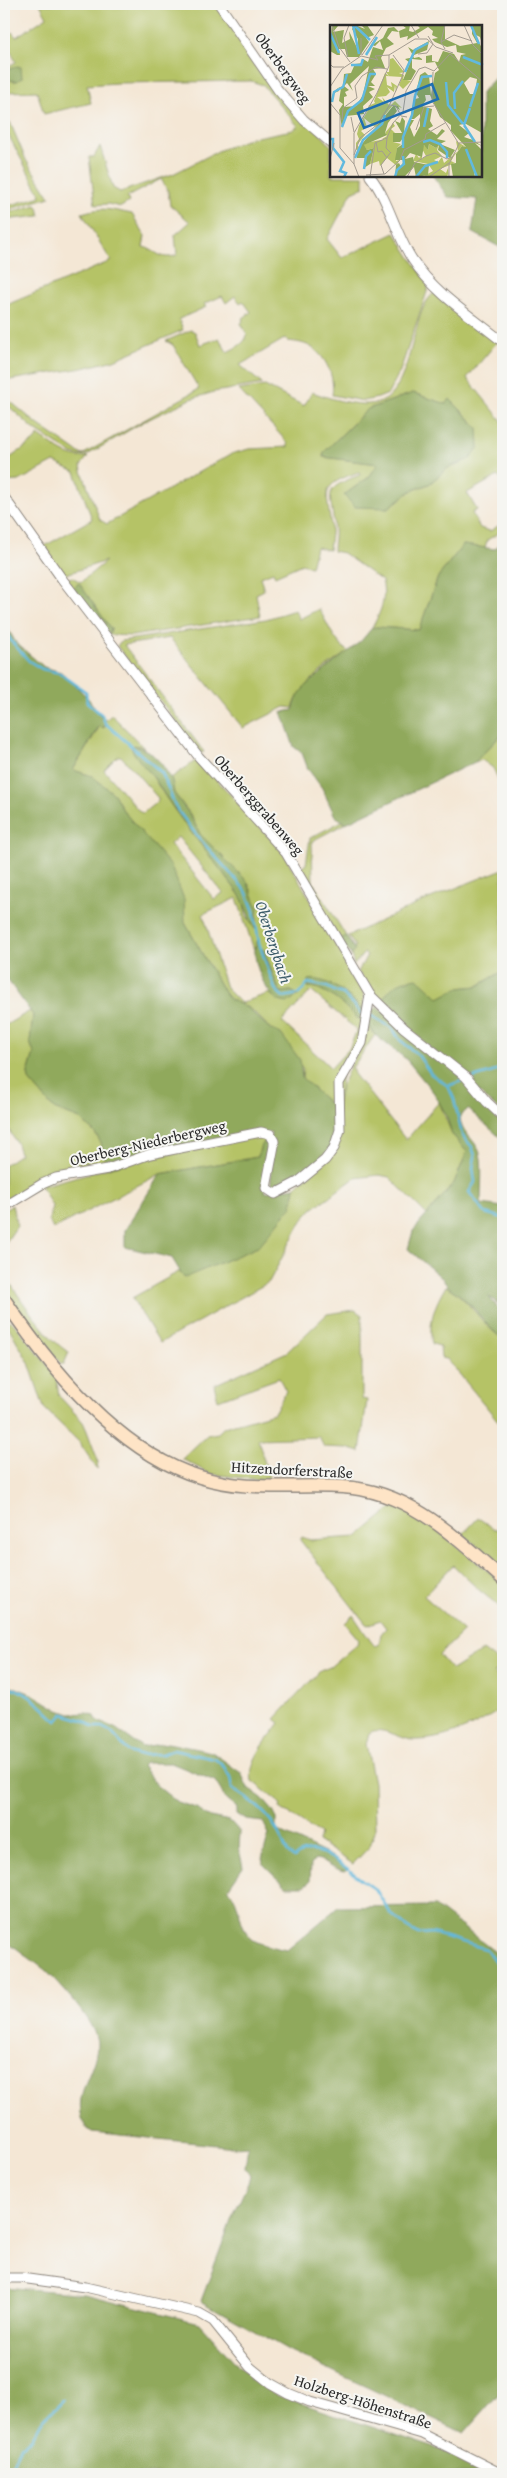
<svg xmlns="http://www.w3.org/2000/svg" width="507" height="2478" viewBox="0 0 507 2478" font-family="'Gentium Book Plus',serif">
<rect width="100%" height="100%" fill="#f6f6f2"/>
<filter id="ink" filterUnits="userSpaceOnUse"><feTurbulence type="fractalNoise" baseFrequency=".02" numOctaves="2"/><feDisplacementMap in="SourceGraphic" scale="10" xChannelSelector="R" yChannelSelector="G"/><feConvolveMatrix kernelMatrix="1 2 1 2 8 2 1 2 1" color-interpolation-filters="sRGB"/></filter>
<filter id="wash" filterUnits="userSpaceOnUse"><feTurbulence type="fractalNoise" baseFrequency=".0096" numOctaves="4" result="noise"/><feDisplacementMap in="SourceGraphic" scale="20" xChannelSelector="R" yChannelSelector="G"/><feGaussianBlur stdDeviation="1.12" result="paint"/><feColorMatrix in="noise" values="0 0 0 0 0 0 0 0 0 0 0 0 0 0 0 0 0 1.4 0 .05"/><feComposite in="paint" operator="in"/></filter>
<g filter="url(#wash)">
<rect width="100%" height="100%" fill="#f4e7d5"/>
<g fill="#b5c366" stroke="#707748" fill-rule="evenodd">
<path d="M40,4H216L249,52L331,146V176H364V187L352,192L327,239L342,258L395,233L429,286L400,371L388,394L378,398L363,401L332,395C335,378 327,357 311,347C305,343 296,342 288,341L286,338L240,365L262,384L214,392L191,399L143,422L89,454L80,456L72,454L35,430L4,402V396L36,423L82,455L199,389L173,345L166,341L191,330L195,332L200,345L219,338L227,352C235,348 245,344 247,335L241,323L243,321L242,319L251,312L243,301L240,303L235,296L226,303L222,296L204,304L206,307L179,319L183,330L114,360L83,368L4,381V306L111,261L82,213C104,206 111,210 132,214L145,236L143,247C155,249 161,262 177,255L175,235L190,222L170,205L168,191L161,179L127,197L129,202L121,207L108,204L95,205L89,157H94L100,146L113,188L120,192L173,174L220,150L251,138L293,130L298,126L263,85L251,81L117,83L87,85L91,103L44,114L37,91L8,92L7,80L17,81L15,67L6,71V67L16,62L11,52L4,53V36L12,32L16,37L47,17Z"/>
<polygon points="10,122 26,160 50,197 4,211 4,207 41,196 4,127 4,124"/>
<polygon points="36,205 38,207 40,216 4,220 4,214"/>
<path d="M434,293L498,341L467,378L503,422V478L501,480L498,476L467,493L477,510L472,513L480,528L490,531L503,523V531L487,540L485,548L463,545L438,577L419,630L377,627L372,628C380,613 387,599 382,581L343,553L333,551C333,543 335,535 334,528C332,492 319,490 360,475L359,472C318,486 327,490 331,527C332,535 329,543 329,550L316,547L311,567L302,564L275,576L273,572L260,577L264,590L256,594L260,616L132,636L109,635L111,629L79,584L73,588L67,579L72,577L81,582L106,561L63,575L43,547L92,519L75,472L54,462L19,481L4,482V462L37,439L38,435C52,444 70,462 88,456L81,466L82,471L100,520L107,524L231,454L249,449L288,447L287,442L239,390L265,386L304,406L312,392C331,399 374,413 390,396C406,379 410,348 417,327C420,315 424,301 434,293ZM413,393L446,404L450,400L474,423L461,464L448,468L429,484L411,491L388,508L344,495L369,477L379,464L323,457L324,452L368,409Z"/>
<path d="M319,609C329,626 332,638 348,652C328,665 300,684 293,708L285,707L243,728L170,638L124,645L204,752L201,753L117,646L121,641L266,619L295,610L299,619Z"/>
<path d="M112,715L145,749L137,745C161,803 207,848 243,900L246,915L255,928C261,917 253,892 247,881L200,834L190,814L174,793L171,778L198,759L284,854L361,987L364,995V1012C351,995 333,984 312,980L308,987C324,986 350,1010 362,1021L361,1036L342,1072L337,1111L302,1078L303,1070L276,1031C264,1026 259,1014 248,1008C240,1003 232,1002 225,994L185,923L158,853L124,812L114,794L92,776L73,770L100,726L106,723L104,721ZM118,756H121L158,798V801L143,813L140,812L104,770ZM178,837L223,893L214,899L170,844ZM237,898L254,950L258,941L260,948L263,949L279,989L281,992L291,991L298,995L292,1001L272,996L270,993L241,1003L226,988L203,914ZM311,991L357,1030L349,1049L331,1068L282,1022Z"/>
<polygon points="503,733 503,790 493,768 482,760 475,762"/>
<polygon points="342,821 346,823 312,841 313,882 346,936 339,940 300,869 306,864 310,838"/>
<polygon points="503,869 503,971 477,986 458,988 439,999 380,1002 358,972 367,955 364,953 354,965 351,955 355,946 348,936 426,900"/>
<polygon points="30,1011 33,1015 30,1042 34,1053 28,1073 29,1080 54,1109 80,1119 93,1131 101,1142 107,1167 64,1174 4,1203 4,1165 20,1154 17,1144 4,1121 4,1026"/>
<polygon points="368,1025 375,1035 352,1068 354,1074 406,1140 439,1102 452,1134 467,1152 454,1183 427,1215 389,1177 379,1175 355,1178 312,1209 301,1222 269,1282 160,1343 132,1298 180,1271 184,1277 292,1206 295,1187 326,1161 341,1087"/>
<path d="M269,1136L260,1148L258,1157L160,1174L53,1229L49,1221L52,1206L41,1186C116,1166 191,1144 269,1136Z"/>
<polygon points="12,1205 17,1226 4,1245 4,1211"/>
<path d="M7,1278C18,1296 51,1344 69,1352L64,1364H61L10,1299L4,1289V1280Z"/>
<path d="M446,1286C470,1299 481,1325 503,1339V1427L447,1359L441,1358L440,1346L432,1344C428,1322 435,1304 446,1286Z"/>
<polygon points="355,1310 362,1315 362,1399 367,1400 360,1452 347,1448 324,1447 319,1437 258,1439 270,1481 210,1474 182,1459 207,1435 218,1433 224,1427 274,1413 286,1391 279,1378 218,1400 214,1385 287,1352 327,1314"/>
<polygon points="10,1320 18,1328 56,1376 59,1396 83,1422 87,1431 98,1461 97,1469 79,1442 44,1408 29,1363 7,1324"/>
<path d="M398,1503L409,1508L503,1583V1609L480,1591L453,1565L424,1596L464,1631L439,1655L452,1670L483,1650L503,1665L493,1673L503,1680V1707C481,1725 442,1741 413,1740C400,1739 381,1725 369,1733L366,1744L374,1783L375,1831L370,1846L353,1864L318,1841L320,1834L280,1808L281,1804L252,1781C247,1761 269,1738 280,1723L275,1719L320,1671L330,1667L357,1644L359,1640L345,1623L353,1615C358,1622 371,1643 375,1646L379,1644L381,1634L386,1628L380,1620L368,1625L366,1624L300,1540L302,1537L310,1540L357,1537Z"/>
<polygon points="478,1518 495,1529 503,1529 503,1569 463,1534"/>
</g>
<g fill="#90a95b" stroke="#5e6a43">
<polygon points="17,66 21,67 22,78 17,81 7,80 6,71"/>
<polygon points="503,69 503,249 472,232 477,199 448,197 433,176 481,176 481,93"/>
<polygon points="413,393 446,404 450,399 478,428 479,447 470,459 448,468 429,484 411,491 388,508 355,507 344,495 369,477 378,464 323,457 324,452 368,409"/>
<polygon points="503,540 503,733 475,762 346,823 335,816 322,788 308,769 302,753 294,747 282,712 293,710 298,696 306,685 361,641 372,628 377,627 419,630 438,577 463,545 495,549"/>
<polygon points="79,583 111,629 109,635 73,588"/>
<polygon points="4,622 16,643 44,667 61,672 72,682 87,697 106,723 104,728 99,726 73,770 92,776 114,794 124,812 171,866 184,899 185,923 225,994 229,999 248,1008 269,1028 281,1034 300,1060 302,1078 337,1111 338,1129 327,1153 283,1189 271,1191 271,1132 107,1167 101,1142 93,1131 80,1119 54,1109 29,1080 28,1074 34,1053 30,1042 33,1015 4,975"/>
<path d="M134,745L150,752L161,763L172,780L174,793L190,815L200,834L247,881L258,908L255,929C247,916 245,902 237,891C209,854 179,820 156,781C148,769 136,760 131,747Z"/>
<polygon points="346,936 355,950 351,955 339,940"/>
<path d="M258,940L260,948L263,949L279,989L281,992L291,991L299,995L287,1003C283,1002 279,1002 276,999C264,990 248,953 258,940Z"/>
<path d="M503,971V1114L380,1002C392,986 396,982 417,978L439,998L458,988L478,986Z"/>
<path d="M308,980C327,976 353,998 364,1012L362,1021L358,1019C347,1008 323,985 308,987Z"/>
<path d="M377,1006L449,1065L503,1119V1140L468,1109L460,1116C460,1133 475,1138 480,1153C483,1165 481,1190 481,1204L503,1207V1307L488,1296L503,1314V1339C488,1329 479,1312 465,1300C458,1292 447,1289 443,1279L408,1249L413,1231L454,1183L467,1152L452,1134L446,1115L434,1093L406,1059L375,1035L368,1025L370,1013Z"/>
<polygon points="269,1136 271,1139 265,1192 295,1187 292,1206 258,1247 184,1278 172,1258 125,1247 125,1230 160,1174 258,1157 260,1148"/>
<path d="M4,1683L34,1695L59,1710L70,1714L86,1713L94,1715L98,1721L115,1728L142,1747L168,1743L212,1752L241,1773L248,1788L262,1798L273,1811L276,1817V1830L331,1856L347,1869L344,1871C333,1869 326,1860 315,1859L311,1864L310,1881L304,1886H286L265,1866L262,1859L269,1834L263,1822L246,1820L237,1814V1808L226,1799L215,1781L171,1763H145L142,1766L157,1786L177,1802L199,1809L205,1816L230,1821L240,1832L239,1849L243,1867L228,1889C242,1902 237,1926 252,1939C260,1945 277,1948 287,1950L338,1907L435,1906L503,1958V2389L464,2433L290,2351L201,2301L232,2218L248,2183L250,2175L245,2167L248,2146L235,2147L92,2132L86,2128C69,2094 96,2076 97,2044C98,2025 58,1982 44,1969C31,1959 17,1949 4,1939Z"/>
<polygon points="4,2287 85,2294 199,2323 234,2362 273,2394 447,2452 484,2474 4,2474"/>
</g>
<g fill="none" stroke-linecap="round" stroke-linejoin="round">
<g stroke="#61b9de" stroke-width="2.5">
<polyline points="4,629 12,642 29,661 42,669 60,673 86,692 87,702 102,715 105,723 162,773 176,808 198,837 246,891 254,911 259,943 275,989 283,997 299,994 308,983 327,987 336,992 343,994 362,1014 372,1016 392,1028 400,1040 418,1055 431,1074 448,1086 454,1099 462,1135 472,1147 475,1156 473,1168 475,1182 469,1192 485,1213 503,1218"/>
<polyline points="473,1078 493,1072 503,1066"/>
<polyline points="448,1086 464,1080"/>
<path d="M4,1686C26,1689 41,1706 57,1721L63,1714L83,1720L93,1727H102L111,1732L129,1752L138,1755L163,1754L173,1750L215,1759L224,1767L230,1777L232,1789C252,1801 270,1814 280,1836C286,1847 283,1849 294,1858C311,1842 332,1857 348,1869"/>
<polyline points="350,1871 376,1890 391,1914 409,1929 419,1934 432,1933 486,1949 503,1973"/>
<polyline points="8,2474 20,2446 32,2439 41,2422 63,2400"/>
</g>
</g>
</g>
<g filter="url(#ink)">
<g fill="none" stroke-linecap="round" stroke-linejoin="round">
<g stroke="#908980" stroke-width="11">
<g id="minor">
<polyline points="219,4 278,90 304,120 331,143"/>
<path d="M370,176C389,200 395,233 412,259C435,294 471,316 503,342"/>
<polyline points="4,497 62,579 199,757 286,853 370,995 404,1028 466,1077 487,1102 503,1117"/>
<polyline points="4,1207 42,1184 56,1178 108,1169 150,1154 261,1132 270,1134 274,1141 274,1146 266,1188 275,1194 298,1182 325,1160 334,1148 340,1130 339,1083 362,1043 370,995"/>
<polyline points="4,2278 21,2278 85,2287 199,2313 213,2321 250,2367 270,2383 288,2393 310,2402 422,2434 502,2474"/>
</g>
</g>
<g stroke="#908980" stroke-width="15">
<path id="secondary" d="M4,1299C50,1368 118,1452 200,1477C247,1492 294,1484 343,1487C410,1491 455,1537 503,1579"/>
</g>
<use href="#minor" stroke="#fff" stroke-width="9"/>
<use href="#secondary" stroke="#fee4c6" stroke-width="12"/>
</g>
</g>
<g text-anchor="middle" stroke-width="4" stroke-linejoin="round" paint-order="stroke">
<g font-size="15" fill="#2b2b2b" stroke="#f6f6f2">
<text transform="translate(283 68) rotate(54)" y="5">Oberbergweg</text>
<text transform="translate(259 805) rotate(49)" y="5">Oberberggrabenweg</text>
<text transform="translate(148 1143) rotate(-13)" y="5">Oberberg-Niederbergweg</text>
<text transform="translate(292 1470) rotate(3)" y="5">Hitzendorferstraße</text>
<text transform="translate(363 2402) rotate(18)" y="5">Holzberg-Höhenstraße</text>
</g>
<g font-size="16" font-style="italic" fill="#3e5d6a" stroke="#f6f6f2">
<text transform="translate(274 942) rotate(72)" y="6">Oberbergbach</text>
</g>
</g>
<g transform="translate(330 25)">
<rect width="152" height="152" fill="#f4e7d5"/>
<path d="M63,33L74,47L78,42L76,47L69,48L74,50L73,54L81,56L73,64L69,60L72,52L56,51L57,60L62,62L61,57L67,61L66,67L65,60L64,67L57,62L60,67L56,71L47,72L54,77L52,72L60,81L65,76L72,83L63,80L45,102L34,93L37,102L31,106L35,110L27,120L29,122L40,117L56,114H52L57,111L55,108L63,98L65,101L61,104L65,108L63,117L71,119L67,123L66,136L69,135L67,141L57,133L50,141L49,136L40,139L44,123L37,125L34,121L26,125V118L29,114L27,109L29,101L38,85L41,83L38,81L45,78L44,76L55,48L59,51L56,47H59L60,34ZM126,116L136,122L132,121L124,131L121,136L125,138L110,144L116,148L118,143L119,152L118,149L117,152H92L103,146L98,139L83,136L86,129L89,133L92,130V134L96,131L91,122L95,120L98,125L99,119L106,123L109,119L107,125L112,131L104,135L108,137L112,132L114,138L128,126Z" fill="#b5c366"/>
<path d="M2,0L8,1L3,7L14,5L12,18L20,14L19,6L28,25V14L22,4L25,0L35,4L31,0H37L44,10L36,13L39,17L29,32H17L15,24H9L10,30H7L0,26ZM72,0H80L79,6L83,7L90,3L87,0H115V14L130,21L147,18L142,9V0L152,1V19L150,12L144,9L152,23V108L129,95L133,99L129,100L139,108L134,112L143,115L152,121L145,118L152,125V152H147L144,147L145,152H123L121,139L126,138V129L132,121L136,122L121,106V100L110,92L100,70H95L96,75L92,81L102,84L100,96L103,101L98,104L107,110L112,104L115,106L107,114L116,116L110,119L125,125L120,133L108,125L109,120L106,123L99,119L98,125L94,120L92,132L80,128L75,134L83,132L84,137L99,140L98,150L86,152L84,142L75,151L65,152L66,140L69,138L71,142L74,135H65L67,123L73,119V113L70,117H63V108H72L65,96L70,98L72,92L75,96L74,109L80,95H84L80,102L84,112L90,101V89L84,94H81V88L85,71V74L89,73L86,68L90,50L95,47L99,51L101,70L105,48L109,45L105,37L96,38V31L102,30V36L108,37L113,26L124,29L129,37L131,30L136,29L127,27L126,20L117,22L105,17L102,14L108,13L102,10L103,6L98,2L77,15L78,11L70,13L69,6L76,3ZM140,52L147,54L145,69H140L134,58ZM64,2L69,7L62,6L57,13L64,19L56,23L51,33L55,43L43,44L46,49L41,57L45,61H38L45,64L39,67L43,72L33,81L34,89L16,91L12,103L9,85L13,79L9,76L11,63H8L9,66L4,68L3,75L1,77L3,68L8,63L13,61L14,49L21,48L25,39L33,38V34L38,37L43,22L53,25L50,16L45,21L42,20L53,13L58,3ZM39,41L33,70L26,81L14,82V72L17,71L15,67L19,65L14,61L17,58L23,66L20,59ZM99,16L97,25L84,30V33L89,32L92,34V35L82,34V43L86,46L81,55H73L80,38L75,34L84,32L78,22L83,25ZM63,81H68L70,85L65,82L67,86L58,98L55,108L57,110L34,120L37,125L44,123L40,139L34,143L35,133H27V125Z" fill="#90a95b" fill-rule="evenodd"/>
<path fill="none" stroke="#61b9de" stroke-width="2.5" d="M23,0L29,29M141,0L149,19M25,1L40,15M0,8L9,28M36,30L47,12M133,32L153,40M21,40H31L33,34M75,47L85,25L98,18M116,57L118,80L133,99M85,71L92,52L102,51M2,77L4,67L13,62L17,49M140,82L148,58M125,84L124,68L133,56M82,90L85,71M134,100L145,117M134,100L140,83M12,102L18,86L32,75L40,49H46M94,102L98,83M0,114H3V123L14,137L10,146L16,148L14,152M93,117L100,115L110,119L117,127V133M73,123V112L82,90M136,124L147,152M25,133L33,115L52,99L55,90M34,144L36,131L41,126M65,152L67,145L74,139L73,131M86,152L95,141L108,137"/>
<path fill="none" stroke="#a49c91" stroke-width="1" d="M2,0L9,22L20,37M81,0L89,13M115,0L111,17L115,24M134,0L143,20L153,30M31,13V30M111,17L124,10L142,16M88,29L97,28L103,19L98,11M32,30L53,0M18,32L14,13L19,0M0,39L3,42H14M103,47L102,76L129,119L119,139V152M0,62L12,44L31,31L48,35L45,31L59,30L85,14H97L106,22L123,28M0,78L10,90V123L24,139L29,152M60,80L66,81L71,91L77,92M21,92L24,107M12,95L13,83L27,73L25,61L32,51L46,42L57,44M86,105L94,82L104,81M57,113L56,123L61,128M46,117L48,127L52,126L57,133M129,118L153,117M24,130L30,113L47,100L59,81L72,52L74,45L63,30M0,134L4,118M24,139V108L47,68L59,41V30M54,149L51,140L61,127M36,150L55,149L70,135L74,125L95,114L96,109L115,98M40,152L45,118L57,113L63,98L73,87L76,66L89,44L95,42L104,46L120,29L153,57M77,152L85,138L96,131L105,128L117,134L122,132M99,152L119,138"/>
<path fill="#1f6fb2" fill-opacity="0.15" stroke="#1f6fb2" stroke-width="2.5" d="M102,59L108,74L34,103L28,88Z"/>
<rect width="152" height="152" fill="none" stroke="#2b2b2b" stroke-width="2.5"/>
</g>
<rect width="507" height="2478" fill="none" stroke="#f6f6f2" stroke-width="20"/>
</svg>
